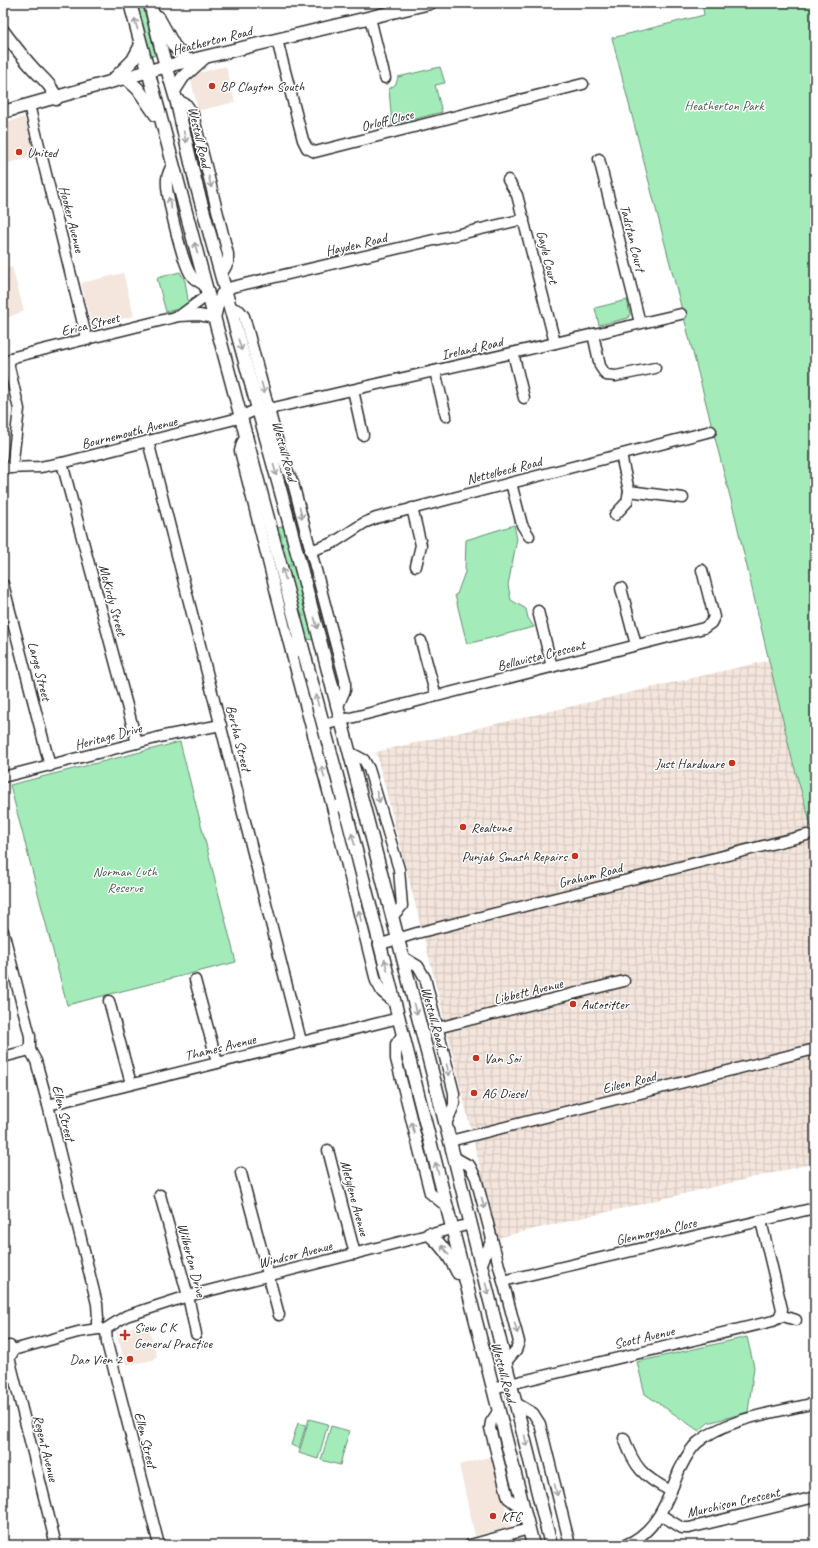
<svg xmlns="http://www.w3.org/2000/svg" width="818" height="1548" viewBox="0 0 818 1548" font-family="Caveat,sans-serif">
<defs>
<pattern id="industrial-grid" width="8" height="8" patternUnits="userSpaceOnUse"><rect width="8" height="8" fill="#f4e6dd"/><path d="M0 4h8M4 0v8" fill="none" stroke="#d1c5be"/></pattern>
<pattern id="forest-firs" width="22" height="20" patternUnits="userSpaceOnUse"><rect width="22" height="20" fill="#a3ecba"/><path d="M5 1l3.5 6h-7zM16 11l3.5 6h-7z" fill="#8ccba0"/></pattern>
</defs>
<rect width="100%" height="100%" fill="#fff"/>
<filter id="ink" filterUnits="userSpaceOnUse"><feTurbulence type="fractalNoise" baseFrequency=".025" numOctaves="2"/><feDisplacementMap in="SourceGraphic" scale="8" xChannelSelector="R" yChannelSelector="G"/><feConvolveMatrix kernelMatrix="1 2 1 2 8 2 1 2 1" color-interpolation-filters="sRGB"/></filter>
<g filter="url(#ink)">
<g fill="#f4e6dd">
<polygon points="226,66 235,102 198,111 191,80 198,73"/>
<polygon points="24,117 36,156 5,164 3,155 3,123"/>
<polygon points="12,267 24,311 6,318 6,351 3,352 3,270"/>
<polygon points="123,273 134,316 92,326 81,283"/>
<polygon points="3,389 9,413 3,415"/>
<polygon points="147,1323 157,1356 153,1360 126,1365 116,1332"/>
<polygon points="493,1456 510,1527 475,1536 459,1465"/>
</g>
<polygon fill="url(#industrial-grid)" points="770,660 792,759 815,839 815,1163 497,1238 434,977 376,752"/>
<g fill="#a3ecba" stroke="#678c72">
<polygon points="138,3 142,3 155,53 155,55 150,57 136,5"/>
<polygon points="702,3 815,3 815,839 792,759 735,516 612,38 704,15"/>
<polygon points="440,67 445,83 435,85 442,112 392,125 389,89 396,84 398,77"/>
<polygon points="180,272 185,281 189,306 166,312 157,278"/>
<polygon points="627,300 630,314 628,318 599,325 595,308"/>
<polygon points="514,525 517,539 508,585 511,600 526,609 528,618 534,627 467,644 455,595 457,594 465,572 466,540"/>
<polygon points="180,742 236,962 67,1005 10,785"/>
<polygon points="747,1337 754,1367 748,1412 708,1423 699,1431 645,1394 637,1362"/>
<polygon points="309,1419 328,1424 318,1459 299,1453"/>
<polygon points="298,1423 306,1425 299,1448 291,1445"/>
<polygon points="331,1426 349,1431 340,1465 321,1460"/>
</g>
<polygon fill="url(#forest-firs)" stroke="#678c72" points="285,526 315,640 306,639 277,528"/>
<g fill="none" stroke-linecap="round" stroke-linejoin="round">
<g stroke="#2b2b2b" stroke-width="13">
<g id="minor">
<polyline points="370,18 385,78"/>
<polyline points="277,40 303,140 307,148 315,152 583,84"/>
<polyline points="176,99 187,105 193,114 228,254 228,263 221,275"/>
<polyline points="29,105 87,340"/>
<polyline points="599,159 640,323"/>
<path d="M173,162C171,168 167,174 167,179C165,193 183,264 191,275C194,280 200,283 206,286"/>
<polyline points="508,180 517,195 555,343"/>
<polyline points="230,307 240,311 244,316 282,458 293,483 345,680 345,690 338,706"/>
<polyline points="182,314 208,295"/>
<polyline points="593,334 600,366 606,375 616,376 655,368"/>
<polyline points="513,353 524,398"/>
<polyline points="435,371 446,416"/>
<polyline points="353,390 363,435"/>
<polyline points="269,409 681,314"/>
<polyline points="247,435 242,443 240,451 288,640 305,655"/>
<polyline points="148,441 301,1041"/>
<polyline points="621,455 629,491 683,498"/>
<polyline points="62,463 137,743"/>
<polyline points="3,468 40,467 62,463 235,419 258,409"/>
<polyline points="12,468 19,409 9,367 9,361 14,357 179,316 199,315 215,318 221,294 232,287 524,219"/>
<polyline points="511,483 522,525 529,536"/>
<polyline points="412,508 421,545 416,566"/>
<polyline points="615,515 627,502 629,491"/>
<polyline points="310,551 333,543 364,523 376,518 711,431"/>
<polyline points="3,584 50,766"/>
<polyline points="621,588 636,645"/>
<polyline points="538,611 552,667"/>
<polyline points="288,640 333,810"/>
<polyline points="421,641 436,696"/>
<polyline points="323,725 704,628 711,623 714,617 702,570"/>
<polyline points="349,752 364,760 369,769 399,869 402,906 392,917"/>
<polyline points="3,777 164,736 221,725"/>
<polyline points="343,802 333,810 376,981 382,992 395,1003"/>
<polyline points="3,931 30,1036 30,1050 36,1061 48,1105 97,1304 98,1319"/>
<polyline points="381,944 417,933 807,835"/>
<polyline points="403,957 418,966 425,978 454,1093 454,1105 446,1124"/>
<polyline points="195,980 217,1062"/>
<polyline points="109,1001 131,1084"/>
<polyline points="437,1028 624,981"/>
<polyline points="403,1034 396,1044 396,1059 430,1193 446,1206"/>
<polyline points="3,1057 30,1050"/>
<polyline points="48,1105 399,1018"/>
<polyline points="450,1141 815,1049"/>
<polyline points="328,1150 355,1254"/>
<polyline points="454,1157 470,1166 476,1178 519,1342 516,1350 505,1363"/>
<polyline points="241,1173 279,1315"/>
<polyline points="160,1195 188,1296 196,1334"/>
<polyline points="481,1266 492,1239"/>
<polyline points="503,1281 815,1208"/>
<polyline points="780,1315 796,1320"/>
<polyline points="97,1321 97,1328 104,1330 126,1316 188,1296 471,1224"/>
<polyline points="106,1329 107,1343 159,1545"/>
<polyline points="3,1347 10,1346 13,1350 12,1354"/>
<polyline points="13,1350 78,1332 98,1329"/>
<polyline points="9,1357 56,1545"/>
<polyline points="493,1388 773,1321 780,1317 782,1309 761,1221"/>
<polyline points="516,1403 533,1413 540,1424 570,1545"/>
<polyline points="499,1410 491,1422 490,1428 508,1498 525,1511"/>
<path d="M624,1438C634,1467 643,1477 671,1491"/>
<polyline points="661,1515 682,1528 689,1528 815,1497"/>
<polyline points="470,1545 529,1529"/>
<path d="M625,1545C657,1532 667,1501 679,1471C684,1461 689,1450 697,1443C726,1418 778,1412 815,1403"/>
</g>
</g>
<g stroke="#2b2b2b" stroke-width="15">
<g id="major">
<polyline points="130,3 337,776 533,1545"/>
<polyline points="150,3 162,52 176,99 196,184 285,507 372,838 454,1157 551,1545"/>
<polyline points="158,17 174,46 188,61"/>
<path d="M3,31C12,43 21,55 31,66C40,77 52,84 56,99"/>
<polyline points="126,78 138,89 156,115"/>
<polyline points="112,81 133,60 141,45"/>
<polyline points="174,91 183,77 204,58"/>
<polyline points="3,112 167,66 430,3"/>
<path d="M429,1234C443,1246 450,1257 458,1273"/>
</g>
</g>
<use href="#minor" stroke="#fff" stroke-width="10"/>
<use href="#major" stroke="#fff" stroke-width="12"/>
</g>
<defs><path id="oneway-shaft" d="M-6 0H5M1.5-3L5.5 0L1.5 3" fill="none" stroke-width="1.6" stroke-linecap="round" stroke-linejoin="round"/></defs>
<g stroke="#a0a0a0">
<use href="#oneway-shaft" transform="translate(136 24) rotate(-105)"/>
<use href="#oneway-shaft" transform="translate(185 137) rotate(77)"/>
<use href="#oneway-shaft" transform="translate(210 182) rotate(76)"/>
<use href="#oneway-shaft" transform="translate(170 203) rotate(-105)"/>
<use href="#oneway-shaft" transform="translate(196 248) rotate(-105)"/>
<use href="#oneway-shaft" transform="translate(240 345) rotate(74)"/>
<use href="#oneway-shaft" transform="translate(263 388) rotate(75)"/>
<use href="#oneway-shaft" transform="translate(275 470) rotate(75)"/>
<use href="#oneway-shaft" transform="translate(301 513) rotate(76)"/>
<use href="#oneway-shaft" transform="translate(284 574) rotate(-105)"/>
<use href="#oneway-shaft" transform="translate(316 623) rotate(75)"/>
<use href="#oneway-shaft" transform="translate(317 700) rotate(-104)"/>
<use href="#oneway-shaft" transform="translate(323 772) rotate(-105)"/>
<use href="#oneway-shaft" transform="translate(378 797) rotate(74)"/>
<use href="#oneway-shaft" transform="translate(353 839) rotate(-105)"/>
<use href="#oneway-shaft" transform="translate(360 916) rotate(-104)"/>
<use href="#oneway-shaft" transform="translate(386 965) rotate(-104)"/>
<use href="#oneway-shaft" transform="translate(416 1009) rotate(75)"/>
<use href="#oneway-shaft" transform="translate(448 1070) rotate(76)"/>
<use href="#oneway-shaft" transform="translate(413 1128) rotate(-104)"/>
<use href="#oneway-shaft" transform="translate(437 1168) rotate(-104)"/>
<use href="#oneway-shaft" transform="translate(483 1203) rotate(75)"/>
<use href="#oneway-shaft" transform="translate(445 1250) rotate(-127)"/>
<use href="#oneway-shaft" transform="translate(487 1289) rotate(76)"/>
<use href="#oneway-shaft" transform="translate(516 1328) rotate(75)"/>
<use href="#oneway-shaft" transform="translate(526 1441) rotate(76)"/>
<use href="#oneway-shaft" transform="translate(556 1490) rotate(76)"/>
</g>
</g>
<g fill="#c8321e" stroke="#fff" stroke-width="1.5">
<circle cx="212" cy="86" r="4"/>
<circle cx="19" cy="152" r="4"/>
<circle cx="732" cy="763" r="4"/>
<circle cx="463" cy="827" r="4"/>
<circle cx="575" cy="856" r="4"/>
<circle cx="573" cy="1004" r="4"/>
<circle cx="476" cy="1058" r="4"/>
<circle cx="474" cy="1093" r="4"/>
<path d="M123 1329h4v4h4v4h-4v4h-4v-4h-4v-4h4z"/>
<circle cx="130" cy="1359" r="4"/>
<circle cx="493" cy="1516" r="4"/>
</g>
<g text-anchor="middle" stroke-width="3" stroke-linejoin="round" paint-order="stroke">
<g font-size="14" fill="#2b2b2b" stroke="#fff">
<text transform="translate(212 40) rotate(-14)" y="5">Heatherton Road</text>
<text transform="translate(387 120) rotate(-14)" y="5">Orloff Close</text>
<text transform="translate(200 137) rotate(77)" y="5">Westall Road</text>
<text transform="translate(72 219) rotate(76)" y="5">Hooker Avenue</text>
<text transform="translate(633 238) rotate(76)" y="5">Tadstan Court</text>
<text transform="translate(356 244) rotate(-13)" y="5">Hayden Road</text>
<text transform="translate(548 257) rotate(76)" y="5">Gayle Court</text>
<text transform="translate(90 324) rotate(-14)" y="5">Erica Street</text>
<text transform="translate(472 348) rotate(-13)" y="5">Ireland Road</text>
<text transform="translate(129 432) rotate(-14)" y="5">Bournemouth Avenue</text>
<text transform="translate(285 451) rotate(75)" y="5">Westall Road</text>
<text transform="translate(504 470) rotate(-14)" y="5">Nettelbeck Road</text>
<text transform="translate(113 600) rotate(75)" y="5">McKirdy Street</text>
<text transform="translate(541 655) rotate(-14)" y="5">Bellavista Crescent</text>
<text transform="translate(40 671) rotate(76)" y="5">Large Street</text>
<text transform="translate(108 736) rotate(-15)" y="5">Heritage Drive</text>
<text transform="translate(239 738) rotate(76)" y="5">Bertha Street</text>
<text transform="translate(590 875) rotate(-14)" y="5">Graham Road</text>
<text transform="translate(528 991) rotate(-14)" y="5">Libbett Avenue</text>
<text transform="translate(434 1017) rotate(75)" y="5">Westall Road</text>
<text transform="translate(220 1047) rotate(-14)" y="5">Thames Avenue</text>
<text transform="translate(629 1082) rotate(-14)" y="5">Eileen Road</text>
<text transform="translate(64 1113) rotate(76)" y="5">Ellen Street</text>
<text transform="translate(355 1198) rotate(75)" y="5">Metylene Avenue</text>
<text transform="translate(656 1231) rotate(-13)" y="5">Glenmorgan Close</text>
<text transform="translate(295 1254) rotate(-14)" y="5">Windsor Avenue</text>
<text transform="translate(192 1260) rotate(75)" y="5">Wilberton Drive</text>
<text transform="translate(644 1337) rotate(-13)" y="5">Scott Avenue</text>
<text transform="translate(504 1372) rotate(75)" y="5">Westall Road</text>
<text transform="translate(146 1440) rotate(76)" y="5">Ellen Street</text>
<text transform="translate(46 1448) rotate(76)" y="5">Regent Avenue</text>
<text transform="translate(733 1502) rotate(-13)" y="5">Murchison Crescent</text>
</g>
<g font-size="14" fill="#2b2b2b" stroke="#fff" text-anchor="start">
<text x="220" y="91">BP Clayton South</text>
<text x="27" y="157">United</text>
<text x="724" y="768" text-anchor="end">Just Hardware</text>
<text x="471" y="832">Realtune</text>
<text x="567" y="861" text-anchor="end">Punjab Smash Repairs</text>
<text x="581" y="1009">Autositter</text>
<text x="484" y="1063">Van Soi</text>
<text x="482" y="1098">AG Diesel</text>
<text x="134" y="1332">Siew C K<tspan x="134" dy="16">General Practice</tspan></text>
<text x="122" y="1364" text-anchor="end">Dao Vien 2</text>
<text x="501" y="1521">KFC</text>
</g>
<g font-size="14" fill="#495b4f" stroke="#fff">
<text x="724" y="110">Heatherton Park</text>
<text x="125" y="876">Norman Luth<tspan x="125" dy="16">Reserve</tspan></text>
</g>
</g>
<rect width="818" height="1548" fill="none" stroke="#fff" stroke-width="16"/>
<rect x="8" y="8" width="802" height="1532" fill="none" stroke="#2b2b2b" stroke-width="1.5" filter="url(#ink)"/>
</svg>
